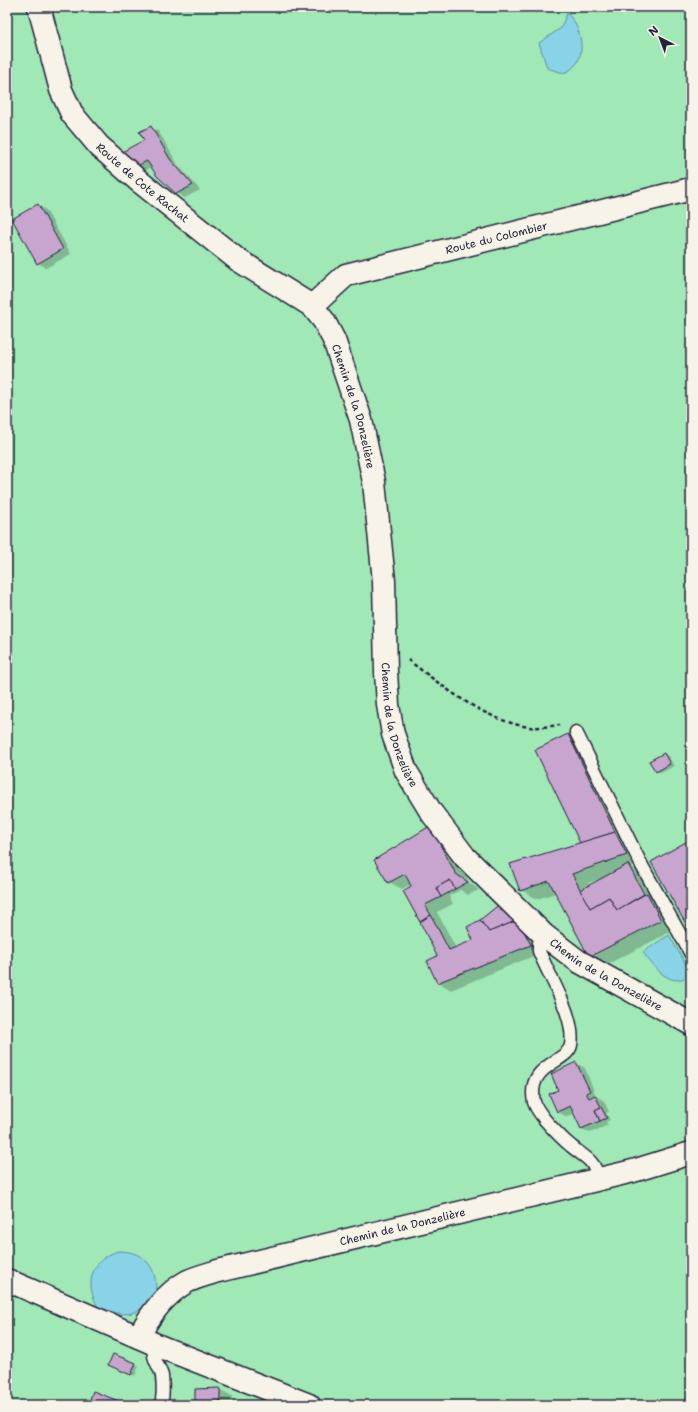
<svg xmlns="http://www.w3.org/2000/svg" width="698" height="1412" viewBox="0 0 698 1412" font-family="'Shantell Sans',sans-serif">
<rect width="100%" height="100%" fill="#e9dce0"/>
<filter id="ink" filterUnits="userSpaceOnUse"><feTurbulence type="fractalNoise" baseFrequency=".025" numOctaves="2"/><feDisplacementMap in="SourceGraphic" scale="8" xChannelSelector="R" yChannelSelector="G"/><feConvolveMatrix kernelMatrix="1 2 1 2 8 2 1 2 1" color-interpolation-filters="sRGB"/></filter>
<g filter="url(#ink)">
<rect fill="#a0e8b6" stroke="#618578" x="7" y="7" width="684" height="1398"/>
<g fill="#89d3e9" stroke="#608ca3">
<path d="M567,13C583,28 590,65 563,73L547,68L539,43L561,28Z"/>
<path d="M669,935L691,973C673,992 653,967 643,952Z"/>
<path d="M118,1251C147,1251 159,1270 155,1297C133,1318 126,1317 98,1307C84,1283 91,1260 118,1251Z"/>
</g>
<g fill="#0003" fill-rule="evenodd">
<polygon points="151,127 159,132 178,165 200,190 185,198 177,193 152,167 146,170 138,165"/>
<polygon points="38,205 46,210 71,254 46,268 38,263"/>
<path d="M568,735L580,743L642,864L632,867L636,870L651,896L663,903L676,929L606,965L590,956L556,893L537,899L521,890L582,843ZM602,878L589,886L588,883Z"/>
<polygon points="664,754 668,756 674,766 661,773 657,771"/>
<polygon points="430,827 442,834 469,882 479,890 468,895 460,890 449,896 453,904 437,912 456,948 474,940 526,926 543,952 451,990 438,982 438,956 413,887 411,884 402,889 389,882"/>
<polygon points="576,1063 585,1068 596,1096 604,1101 609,1112 606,1113 610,1120 606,1122 608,1125 590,1133 581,1129 574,1113 567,1117 558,1112 550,1095 560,1090"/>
<polygon points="135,1364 139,1366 135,1376 113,1367"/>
<polygon points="219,1389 232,1396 232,1405 196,1405"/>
</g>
<g fill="#c8a5cf" stroke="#22223b">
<polygon points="151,126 170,159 193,185 176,194 157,176 147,161 137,166 122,152 144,140 139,132"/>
<polygon points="38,204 63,249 37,264 12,219"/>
<polygon points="568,734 615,832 580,843 535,750"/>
<polygon points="664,753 670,764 656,772 649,761"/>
<polygon points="430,826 456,874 468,882 455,889 450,880 436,888 441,897 425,905 431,915 420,922 403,891 411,886 405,874 388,883 374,860"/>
<polygon points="615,832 627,855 572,874 590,908 609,897 617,910 647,893 661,920 589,957 549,881 520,891 510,864"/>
<polygon points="691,839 691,933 651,862"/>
<polygon points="628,864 644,894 617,910 609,897 590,908 580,890"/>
<polygon points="450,880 455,889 441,897 436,888"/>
<polygon points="501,903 518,920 489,932 480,920"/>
<polygon points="431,915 449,950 473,940 467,927 480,920 489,932 518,920 531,945 437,983 427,961 437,956 420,922"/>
<polygon points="576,1062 590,1091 586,1093 589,1098 595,1095 601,1107 595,1110 600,1121 581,1129 570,1106 557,1112 549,1094 558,1090 551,1074"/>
<polygon points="601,1107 607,1118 600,1121 595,1110"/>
<polygon points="113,1354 136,1363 131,1375 108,1365"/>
<polygon points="220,1388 220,1405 195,1405 195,1389"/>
<polygon points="93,1391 129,1405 88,1405"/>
</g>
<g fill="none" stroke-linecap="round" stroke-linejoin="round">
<g stroke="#22223b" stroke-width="15">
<g id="lane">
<polyline points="576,732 641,864 691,954"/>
<path d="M544,935L539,943V951C549,977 576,1017 571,1045C568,1063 526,1063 534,1102C536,1109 541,1114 545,1120C553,1129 561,1138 571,1146C585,1158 594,1159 599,1179"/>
<path d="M155,1344C150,1357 159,1364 162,1376C163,1385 163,1397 161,1405"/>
</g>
</g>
<g stroke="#22223b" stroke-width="25">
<g id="street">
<path id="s1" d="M39,7L61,90L72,114L99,146L140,182L238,260L312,306L324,321L334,340L361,420L374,482L384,581L386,672L388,705L393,734L406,771L431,812L465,857L544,935L578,961L691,1024"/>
<path id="s2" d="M312,306L346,275L691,189"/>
<polyline points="7,1280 166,1349 309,1405"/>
<path id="s3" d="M139,1337C149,1315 166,1293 188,1281C197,1277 208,1274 218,1271L633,1171L691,1153"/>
</g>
</g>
<path stroke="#22223b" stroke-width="2.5" stroke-dasharray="4 3" stroke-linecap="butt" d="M408,660C444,687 483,720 529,727C539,728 550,726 560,725"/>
<use href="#lane" stroke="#f7f3e8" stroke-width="12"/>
<use href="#street" stroke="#f7f3e8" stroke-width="22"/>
</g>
</g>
<g text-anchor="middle" stroke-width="3" stroke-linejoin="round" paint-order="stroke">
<g font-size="11" fill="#22223b" stroke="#f7f3e8">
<text dy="4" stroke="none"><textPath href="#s1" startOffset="211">Route de Cote Rachat</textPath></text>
<text dy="4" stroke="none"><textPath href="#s2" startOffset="201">Route du Colombier</textPath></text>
<text dy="4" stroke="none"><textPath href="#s1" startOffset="531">Chemin de la Donzelière</textPath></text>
<text dy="4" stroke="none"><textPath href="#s1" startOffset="855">Chemin de la Donzelière</textPath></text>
<text dy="4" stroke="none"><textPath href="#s1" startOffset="1191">Chemin de la Donzelière</textPath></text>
<text dy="4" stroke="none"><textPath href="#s3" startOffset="297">Chemin de la Donzelière</textPath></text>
</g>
</g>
<rect width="698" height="1412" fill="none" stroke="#f7f3e8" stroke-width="24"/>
<rect x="12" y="12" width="674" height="1388" fill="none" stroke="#22223b" stroke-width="1.5" filter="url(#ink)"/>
<g transform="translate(660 38) rotate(318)" stroke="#f7f3e8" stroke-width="3" paint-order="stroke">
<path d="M0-3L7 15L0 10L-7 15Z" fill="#22223b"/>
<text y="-6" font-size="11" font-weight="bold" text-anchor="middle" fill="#22223b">N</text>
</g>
</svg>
